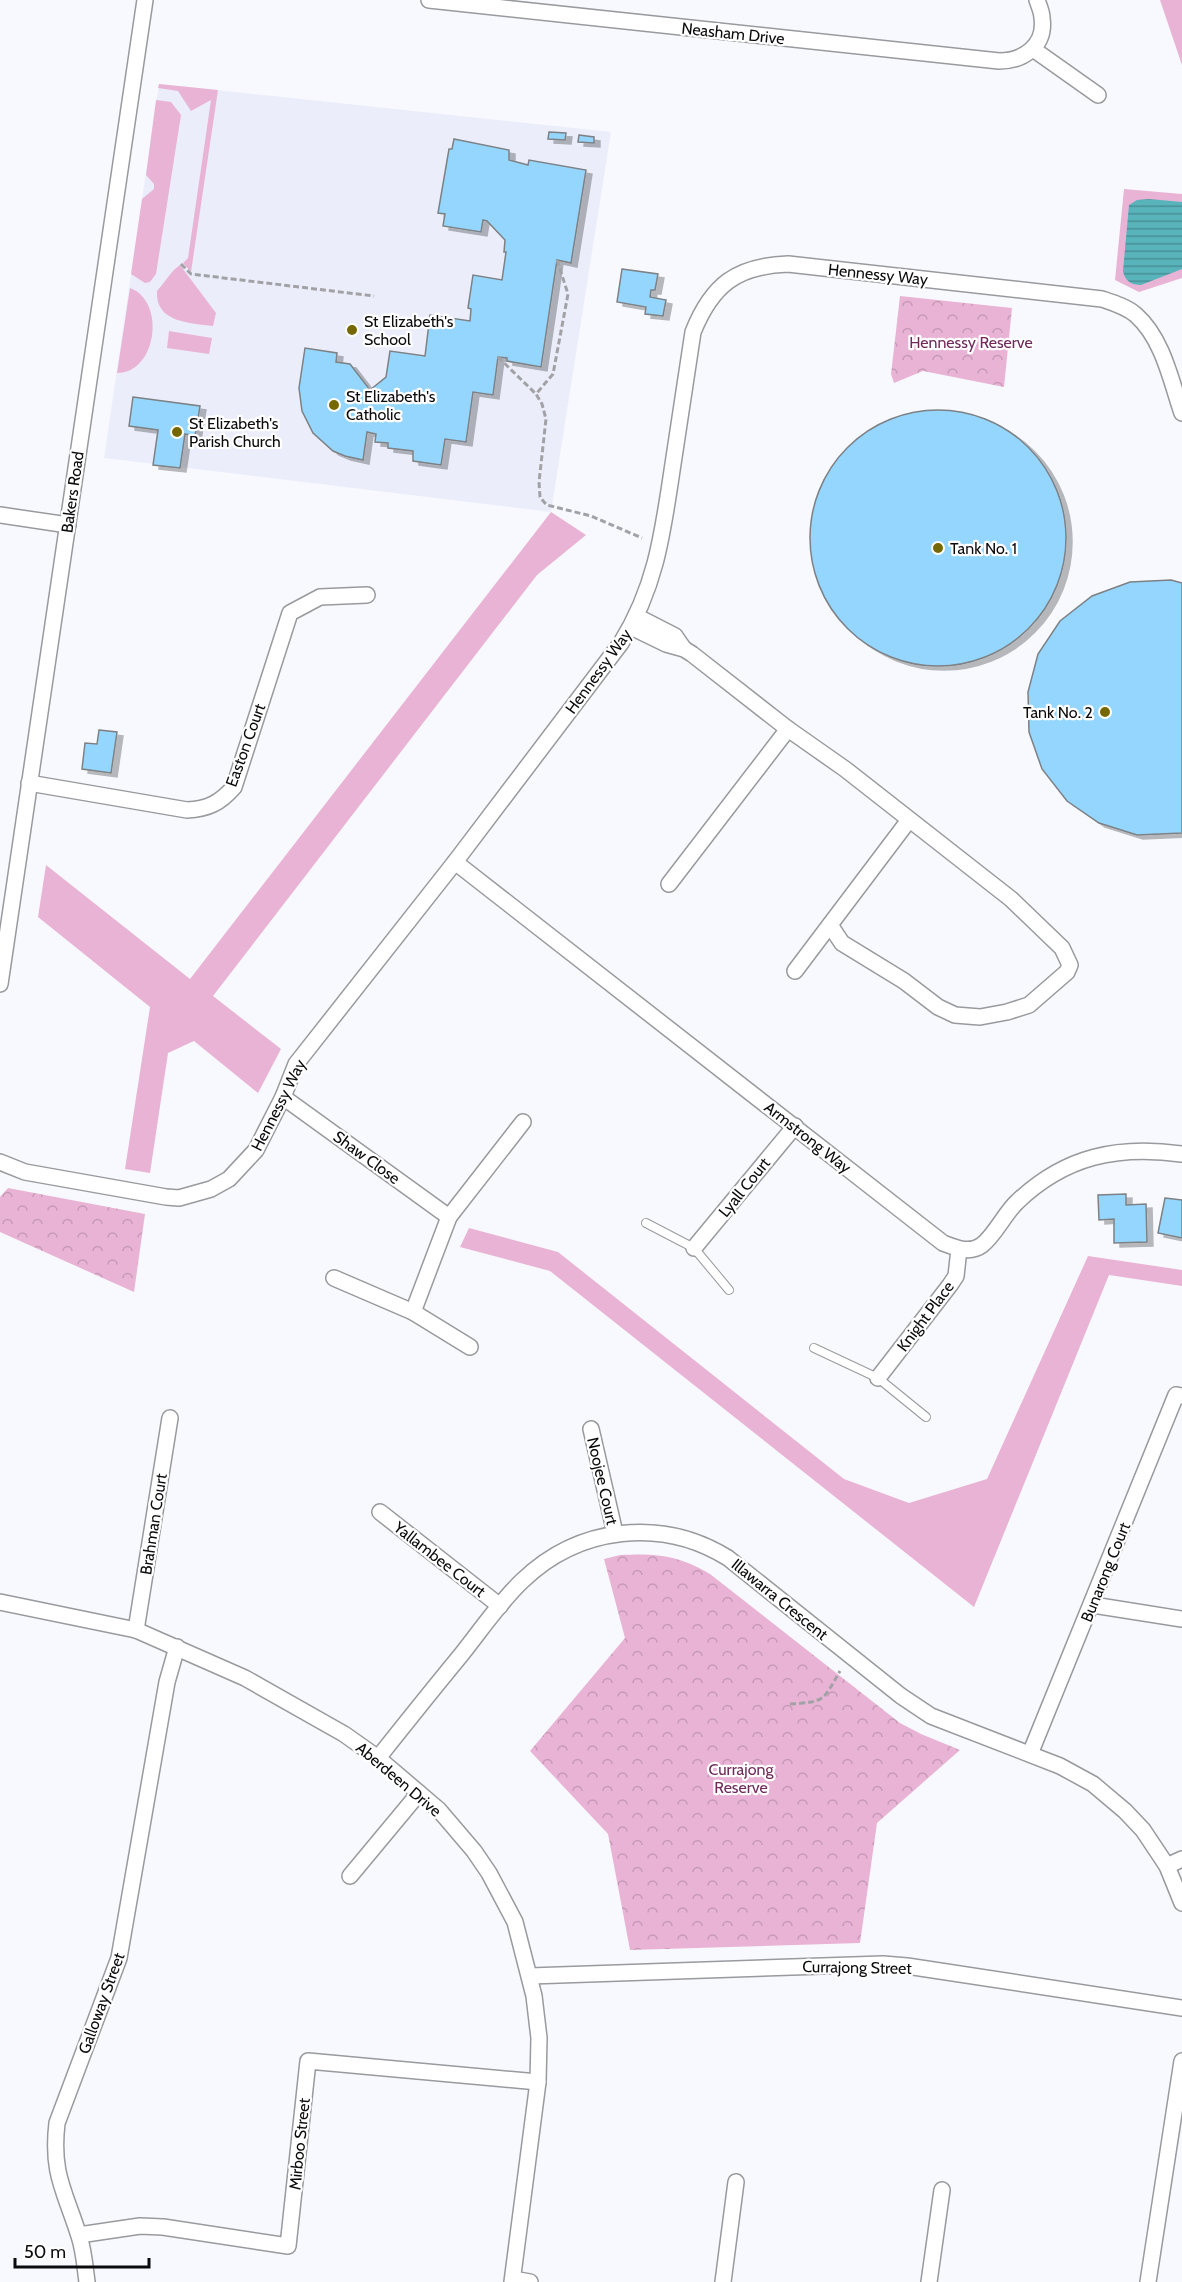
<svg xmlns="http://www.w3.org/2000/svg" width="1182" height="2282" viewBox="0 0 1182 2282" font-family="Cabin,sans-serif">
<defs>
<pattern id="park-crowns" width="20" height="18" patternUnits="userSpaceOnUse" patternTransform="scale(1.5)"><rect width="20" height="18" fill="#e9b3d6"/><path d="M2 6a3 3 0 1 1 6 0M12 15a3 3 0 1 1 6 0" fill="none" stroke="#c699b6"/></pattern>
<pattern id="water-rules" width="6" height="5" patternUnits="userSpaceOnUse" patternTransform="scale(1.5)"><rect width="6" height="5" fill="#58b3bb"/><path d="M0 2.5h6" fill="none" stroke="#479096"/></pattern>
<filter id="shadow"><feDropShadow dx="6" dy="4" stdDeviation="0" flood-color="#0004"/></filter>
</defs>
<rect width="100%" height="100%" fill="#f8f9fe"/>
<polygon fill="#ebeefa" points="159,84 611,132 551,512 104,458"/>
<g fill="#e9b3d6">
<polygon points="1160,0 1182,0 1182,65"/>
<polygon points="159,84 218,90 191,272 183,263 188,258 211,100 191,111 178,91 158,88"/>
<polygon points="156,100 171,102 181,115 156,274 150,282 145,283 131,274 142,199 154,189 154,184 146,175"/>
<polygon points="1124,189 1182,194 1182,278 1139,292 1115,280"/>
<path d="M180,265L216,313L213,326C191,323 155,323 157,291C166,281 170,272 180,265Z"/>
<path d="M130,288C166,301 157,373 117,373Z"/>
<polygon points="169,331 212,338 209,354 167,348"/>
<polygon points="551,512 586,535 537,575 213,996 281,1049 258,1093 194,1041 168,1053 150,1173 125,1169 150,1007 38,917 46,865 190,979"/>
<polygon points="469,1228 558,1252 844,1479 909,1503 987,1479 1088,1256 1182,1270 1182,1286 1109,1275 974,1607 550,1271 460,1247"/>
</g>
<g fill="url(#park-crowns)">
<polygon points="900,296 1012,308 1004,387 923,371 894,383 891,374"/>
<polygon points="8,1188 145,1214 134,1292 0,1232 0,1197"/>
<path d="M620,1555C657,1553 678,1555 710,1574L900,1723L921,1734L960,1750L877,1823L860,1943L630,1950L608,1834L530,1751L625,1638L604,1559Z"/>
</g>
<path fill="url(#water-rules)" d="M1149,199L1182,202V269L1141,285C1131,285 1125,281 1123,271L1129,205L1137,200Z"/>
<g fill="#95d6ff" stroke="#7d8184" stroke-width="1.5" filter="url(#shadow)">
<polygon points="549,132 566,133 565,140 548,139"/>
<polygon points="579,135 594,137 594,143 578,142"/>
<polygon points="454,139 509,150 509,160 528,165 529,160 586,170 571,263 557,260 541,367 507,361 507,358 498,357 493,395 473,392 466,442 445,439 441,465 413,461 413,451 388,448 388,443 375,442 376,434 367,432 363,460 345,456 333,451 313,433 302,411 299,388 305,348 337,353 336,362 350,364 370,390 386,377 390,351 425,356 430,315 470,321 471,309 468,308 473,275 502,280 506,252 504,252 505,240 487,221 483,220 481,232 443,226 445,214 438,213 449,149 452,149"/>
<polygon points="622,269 658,274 655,290 651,290 650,297 666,300 663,316 645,314 646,307 617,302"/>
<polygon points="133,397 200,406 195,436 185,434 180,468 153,465 158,430 129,426"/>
<circle cx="938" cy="538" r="128"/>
<polygon points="1171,580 1182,583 1182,833 1137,835 1099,823 1067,801 1042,769 1029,732 1028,692 1038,654 1060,621 1092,596 1130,582"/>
<polygon points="99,730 117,732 111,773 82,769 85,743 97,744"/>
<polygon points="1126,1194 1126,1205 1146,1204 1147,1242 1114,1243 1114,1219 1099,1220 1098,1195"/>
<polygon points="1165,1198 1182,1200 1182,1238 1158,1233"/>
</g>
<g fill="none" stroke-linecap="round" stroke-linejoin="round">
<g stroke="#989a9d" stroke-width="10">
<g id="lane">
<polyline points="646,1223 694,1248 729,1290"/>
<polyline points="814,1348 878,1378 926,1417"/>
</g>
</g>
<g stroke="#989a9d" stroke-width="18">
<g id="street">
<path d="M429,0L999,61C1023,61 1046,46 1042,18C1042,12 1039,6 1037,0"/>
<polyline points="1033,49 1098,95"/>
<polyline points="0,515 68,525"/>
<polyline points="636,616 675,636 684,649"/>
<polyline points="631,627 666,644 684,649 692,654 788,729 845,769 1011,899 1062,948 1070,965 1067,972 1029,1005 1007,1012 980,1017 955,1015 938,1007 904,981 842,943 830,925"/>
<path d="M29,783L187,810C208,809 220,803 234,787L290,613L320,597L367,595"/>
<path d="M455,862L943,1243C956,1248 970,1254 982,1245C995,1235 1005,1213 1017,1202C1065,1156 1118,1145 1182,1154"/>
<polyline points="669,884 788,729"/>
<polyline points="795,971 909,820"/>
<polyline points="0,984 145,0"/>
<polyline points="283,1097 449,1217 413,1312"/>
<path d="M0,1162L25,1172L166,1197L179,1198L211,1189L229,1179L256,1150L283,1097L296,1064L455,862L621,643C657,585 663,530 673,464C680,420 686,376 693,332C712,285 736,266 788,264L1102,299C1114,303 1127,307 1136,315C1163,339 1171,381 1182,413"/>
<polyline points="449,1217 523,1122"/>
<polyline points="694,1248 795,1126"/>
<polyline points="334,1278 413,1312 470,1347"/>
<polyline points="878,1378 950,1285 956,1276 959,1249"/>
<polyline points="591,1429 615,1533"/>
<polyline points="380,1512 500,1606"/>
<polyline points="0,1602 136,1630 245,1678 344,1734 378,1758 439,1810 474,1851 489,1873 515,1922 534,1996 539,2038 538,2082 512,2282"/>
<polyline points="1093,1605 1182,1619"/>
<polyline points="136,1630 170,1418"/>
<polyline points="1030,1754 1176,1395 1182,1396"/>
<path d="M378,1758C405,1724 433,1689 461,1655C481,1630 499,1603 522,1581C579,1526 662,1517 728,1558L901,1696L931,1716L1060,1766L1093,1784L1125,1811L1143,1830L1167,1866L1182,1903"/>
<polyline points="1167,1866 1182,1859"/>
<polyline points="350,1876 419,1793"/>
<polyline points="530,1976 883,1964 907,1966 1182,2008"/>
<polyline points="79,2235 140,2226 163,2227 288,2246 308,2061 538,2082"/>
<polyline points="513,2279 530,2282"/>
<path d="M87,2282C85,2267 84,2251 79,2236C65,2191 51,2174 57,2123L119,1958L167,1682L177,1647"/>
<polyline points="723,2282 736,2182"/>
<polyline points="929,2282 942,2190"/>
<polyline points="1148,2282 1182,2061"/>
</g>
</g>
<g stroke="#a2a2a6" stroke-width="3" stroke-dasharray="6 3" stroke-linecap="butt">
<polyline points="557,260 568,294 553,374 536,394 542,404 546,419 539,482 540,497 544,502 547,505 591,516 642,538"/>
<polyline points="181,264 191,274 374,296"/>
<polyline points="498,357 536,394"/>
<path d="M790,1704C826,1702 823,1700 840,1671"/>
</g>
<use href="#lane" stroke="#fff" stroke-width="8"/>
<use href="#street" stroke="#fff" stroke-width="15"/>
</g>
<g fill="#766800" stroke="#fff" stroke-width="2">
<circle cx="352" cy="330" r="6"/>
<circle cx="334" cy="405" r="6"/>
<circle cx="177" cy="432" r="6"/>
<circle cx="938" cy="548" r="6"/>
<circle cx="1105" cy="712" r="6"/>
</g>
<g text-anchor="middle" stroke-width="4.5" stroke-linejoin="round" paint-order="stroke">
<g font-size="16" fill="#0b0b0d" stroke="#fff">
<text transform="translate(733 33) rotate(6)" y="6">Neasham Drive</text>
<text transform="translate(878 274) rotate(6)" y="6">Hennessy Way</text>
<text transform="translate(72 492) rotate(-82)" y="6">Bakers Road</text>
<text transform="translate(598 671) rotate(-54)" y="6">Hennessy Way</text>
<text transform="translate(245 745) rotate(-70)" y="6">Easton Court</text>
<text transform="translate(278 1105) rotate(-63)" y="6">Hennessy Way</text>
<text transform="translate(808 1137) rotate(38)" y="6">Armstrong Way</text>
<text transform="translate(367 1157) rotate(36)" y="6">Shaw Close</text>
<text transform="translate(744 1187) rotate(-51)" y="6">Lyall Court</text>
<text transform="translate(925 1316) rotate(-53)" y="6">Knight Place</text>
<text transform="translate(603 1481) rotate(77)" y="6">Noojee Court</text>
<text transform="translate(153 1524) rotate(-81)" y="6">Brahman Court</text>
<text transform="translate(440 1559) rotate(38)" y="6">Yallambee Court</text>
<text transform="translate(1105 1572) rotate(-68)" y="6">Bunarong Court</text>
<text transform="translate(780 1599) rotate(39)" y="6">Illawarra Crescent</text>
<text transform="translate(399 1779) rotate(40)" y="6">Aberdeen Drive</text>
<text transform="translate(857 1967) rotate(1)" y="6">Currajong Street</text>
<text transform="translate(101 2003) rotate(-70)" y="6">Galloway Street</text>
<text transform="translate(299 2144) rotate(-84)" y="6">Mirboo Street</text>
</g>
<g font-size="16" fill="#0b0b0d" stroke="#fff" text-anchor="start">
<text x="364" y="327">St Elizabeth's<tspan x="364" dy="18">School</tspan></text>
<text x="346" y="402">St Elizabeth's<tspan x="346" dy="18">Catholic</tspan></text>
<text x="189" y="429">St Elizabeth's<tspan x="189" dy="18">Parish Church</tspan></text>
<text x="950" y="554">Tank No. 1</text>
<text x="1093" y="718" text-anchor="end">Tank No. 2</text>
</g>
<g font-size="16" fill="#702a5c" stroke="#fff">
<text x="971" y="348">Hennessy Reserve</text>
<text x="741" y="1775">Currajong<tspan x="741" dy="18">Reserve</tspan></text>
</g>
</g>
<path d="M15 2258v9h134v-9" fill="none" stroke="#0b0b0d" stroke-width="3"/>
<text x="24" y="2258" font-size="18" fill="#0b0b0d" stroke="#ffffff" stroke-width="4.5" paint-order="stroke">50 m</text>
</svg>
